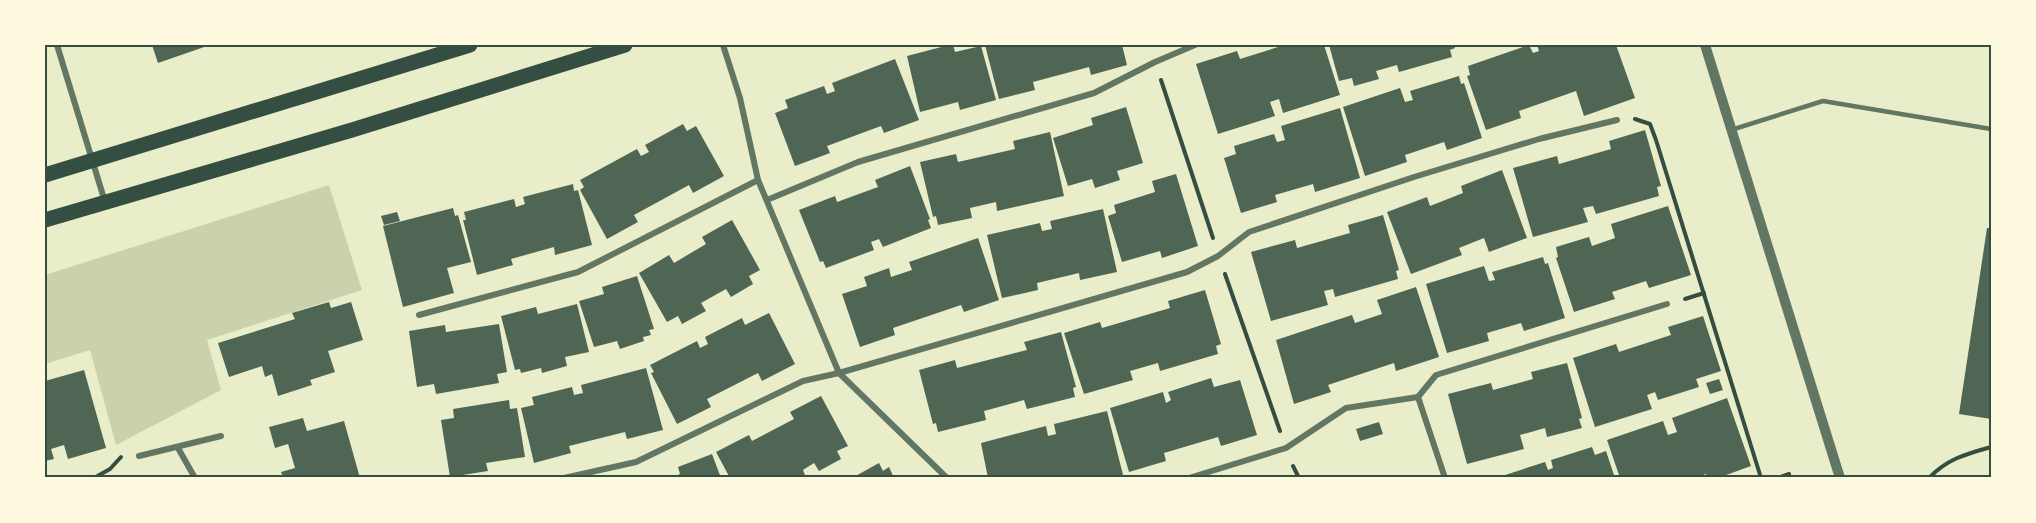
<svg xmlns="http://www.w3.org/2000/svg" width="2036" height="523" viewBox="0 0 2036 523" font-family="Rubik,sans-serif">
<rect width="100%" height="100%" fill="#e9edc9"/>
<polygon fill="#cad2ad" points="329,185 362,290 207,340 221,390 116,445 90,350 45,364 45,275"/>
<g fill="#4f6655">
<polygon points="152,45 210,45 158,63"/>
<polygon points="949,45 953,45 955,52 981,46 996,100 960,110 958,102 920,112 907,56"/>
<polygon points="985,45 1122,45 1127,65 1091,75 1089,67 1033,82 1035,90 999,99"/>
<polygon points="1277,45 1324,45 1340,95 1283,113 1279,99 1270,102 1275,116 1218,134 1196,64 1237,51 1240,59 1278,47"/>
<polygon points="1329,45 1454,45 1455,48 1450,50 1452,57 1399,72 1397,65 1376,71 1379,79 1354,86 1352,78 1339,81"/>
<polygon points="1529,45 1533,53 1539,51 1537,45 1616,45 1635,98 1584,116 1576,91 1519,111 1521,118 1486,130 1467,76 1470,75 1468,66"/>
<polygon points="895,59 919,120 884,133 881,126 827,146 830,153 795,166 775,113 788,108 785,100 824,86 827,94 835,91 832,83"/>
<polygon points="1459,76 1461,84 1464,83 1482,138 1447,150 1444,142 1405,155 1407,162 1365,176 1343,107 1400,88 1405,102 1413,100 1410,91"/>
<polygon points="1126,107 1143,163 1117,171 1120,180 1095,188 1092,179 1068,186 1053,138 1093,125 1091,118"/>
<polygon points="1340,108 1360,178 1315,192 1313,184 1275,195 1277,202 1241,213 1224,158 1236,154 1234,146 1274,134 1277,142 1285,140 1281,126"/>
<polygon points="683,124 687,131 696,126 724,176 693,193 689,185 634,215 638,222 607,239 580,190 584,187 580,180 637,149 641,156 649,152 645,145"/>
<polygon points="1645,130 1661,186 1657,187 1659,196 1596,214 1593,206 1583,208 1588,222 1533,237 1513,168 1557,156 1559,164 1611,149 1609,141"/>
<polygon points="1050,132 1064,196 997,211 996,202 970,208 972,218 938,225 936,216 933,217 920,162 956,154 958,162 1015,149 1013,141"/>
<polygon points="910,166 930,219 928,220 931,228 883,247 879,239 871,242 874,250 826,268 823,261 820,262 799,210 835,196 837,202 878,187 875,180"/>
<polygon points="1502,170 1527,238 1489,252 1484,238 1459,248 1462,255 1411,274 1387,212 1427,197 1430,206 1463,193 1461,186"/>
<polygon points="1176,174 1198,246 1162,258 1160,251 1122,262 1108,216 1116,213 1114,205 1155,192 1152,181"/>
<polygon points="573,184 574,191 578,190 592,245 555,255 554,247 511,259 513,265 477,275 463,220 466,220 464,212 514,199 516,207 525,204 523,197"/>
<polygon points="1668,206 1691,275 1649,288 1646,281 1612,292 1615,299 1574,312 1556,258 1558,257 1556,247 1589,237 1592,246 1615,238 1611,224"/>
<polygon points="453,208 455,216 458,215 471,262 447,268 454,293 403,307 383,226"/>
<polygon points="1103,209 1117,272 1080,280 1079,273 1037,283 1038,290 1002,298 987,235 1040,223 1042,231 1052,229 1050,221"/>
<polygon points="397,212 400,221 384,225 381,216"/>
<polygon points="1383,215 1399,270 1396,271 1398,279 1335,297 1333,289 1324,291 1328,305 1271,321 1251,252 1295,240 1297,248 1350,233 1348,225"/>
<polygon points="732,220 760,270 749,276 753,284 731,297 726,289 701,303 706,311 682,324 678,316 667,322 639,273 669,255 674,263 706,244 702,237"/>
<polygon points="1987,228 1991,228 1991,419 1959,414"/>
<polygon points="978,238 999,300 964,312 961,305 893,328 895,335 860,347 842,294 867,286 864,277 889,268 891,277 912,270 909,262"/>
<polygon points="1543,257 1545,264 1548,263 1565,318 1524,331 1521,323 1487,333 1489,341 1447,353 1426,284 1484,266 1489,281 1495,280 1492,272"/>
<polygon points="637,276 654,329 649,330 651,335 643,337 644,341 620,349 617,341 594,347 579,301 604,294 602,287"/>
<polygon points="1416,287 1439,357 1396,371 1394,363 1328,385 1331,392 1294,404 1276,340 1352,315 1355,323 1382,314 1377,300"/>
<polygon points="1205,290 1221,344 1216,346 1218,354 1160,371 1158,363 1130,371 1133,380 1084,394 1064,333 1100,322 1102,328 1170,308 1168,301"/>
<polygon points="329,302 331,308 351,302 363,340 328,351 335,372 310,380 312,385 278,396 272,374 265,377 262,366 229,377 218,343 295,319 292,313"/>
<polygon points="577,304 589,352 565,357 567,366 542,373 541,368 521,373 520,369 515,370 501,316 536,307 538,314"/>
<polygon points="769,313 795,364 762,381 758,373 707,399 711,407 677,424 651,373 654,372 650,365 697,341 700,348 708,344 705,337 742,318 745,325"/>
<polygon points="1703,316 1721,371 1696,379 1699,387 1658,400 1655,392 1647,395 1652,409 1595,427 1573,358 1616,344 1619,352 1671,335 1668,327"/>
<polygon points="499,324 507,372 497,374 499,383 436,394 434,384 417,387 409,331 445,325 446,332"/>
<polygon points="1061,332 1076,387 1073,388 1075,397 1027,409 1024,400 984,411 986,420 938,432 936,423 933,424 919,370 955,360 957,368 1027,350 1024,342"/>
<polygon points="1567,363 1582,418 1579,419 1582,428 1547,437 1545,428 1520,435 1524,449 1467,464 1448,394 1491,383 1493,390 1533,379 1531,372"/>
<polygon points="646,368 663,430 627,439 625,432 569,446 571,453 534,463 521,408 534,405 532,397 572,387 574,395 583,393 581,385"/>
<polygon points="84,370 106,448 68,459 64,445 51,449 54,459 45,461 45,381"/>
<polygon points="1211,378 1214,387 1240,380 1257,435 1221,446 1218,437 1164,453 1166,461 1129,472 1110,408 1163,392 1166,403 1171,400 1168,392"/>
<polygon points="1719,379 1723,390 1710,394 1706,383"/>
<polygon points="821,396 848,446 837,451 841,459 819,471 814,463 803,470 806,478 730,478 716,452 749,435 752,441 794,419 790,412"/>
<polygon points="1727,398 1751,466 1718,478 1707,478 1706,474 1694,478 1620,478 1607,440 1663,421 1668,435 1677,432 1672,418"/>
<polygon points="509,400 510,409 517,408 525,457 486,463 488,471 450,477 441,420 454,418 453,409"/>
<polygon points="1107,411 1123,475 1111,478 988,478 981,443 1046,426 1048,436 1056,434 1054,424"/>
<polygon points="303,418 307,431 344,421 360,478 283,478 281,472 295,468 288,444 275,448 269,427"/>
<polygon points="1379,422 1383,434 1360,441 1356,429"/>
<polygon points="1592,447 1595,455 1606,451 1615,478 1496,478 1545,462 1548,470 1553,468 1551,460"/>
<polygon points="712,454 721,478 671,478 680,474 678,467"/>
<polygon points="879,463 883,471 889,467 894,478 852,478"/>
</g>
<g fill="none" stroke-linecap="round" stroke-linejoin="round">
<g stroke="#344e41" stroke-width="4">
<polyline points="1161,80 1213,238"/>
<polyline points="1635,119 1650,124 1656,140 1761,478"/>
<polyline points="1225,274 1280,431"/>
<polyline points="1685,299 1704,293"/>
<polyline points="1293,466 1299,478"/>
<polyline points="94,478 110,469 121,457"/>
<polyline points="1778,478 1789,474"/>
<path d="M1929,478C1947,459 1966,454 1991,447"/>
</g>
<polyline stroke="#617663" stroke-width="4.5" points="1731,130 1823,101 1991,129"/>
<g stroke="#617663" stroke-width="6">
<polyline points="57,45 105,202"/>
<polyline points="723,45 740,98 758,180 839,373 947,478"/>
<polyline points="767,200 858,162 1094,93 1155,62 1195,45"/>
<polyline points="419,315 578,272 758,180"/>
<polyline points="1418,397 1445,478"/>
<polyline points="178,448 195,478"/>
<polyline points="139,456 221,436"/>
<polyline points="564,478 636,462 803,381 839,373 1187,272 1218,256 1249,232 1414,177 1539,139 1617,120"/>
<polyline points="1189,478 1286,448 1346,408 1418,397 1436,375 1667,304"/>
</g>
<polyline stroke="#617663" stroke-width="10" points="1705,45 1840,478"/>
<g stroke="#344e41" stroke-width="15">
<polyline points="45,175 470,45"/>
<polyline points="45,220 352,130 625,45"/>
</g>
</g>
<rect width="2036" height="523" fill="none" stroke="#fefae0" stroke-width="93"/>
<rect x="46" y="46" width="1944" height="430" fill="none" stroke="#344e41" stroke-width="2"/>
</svg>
